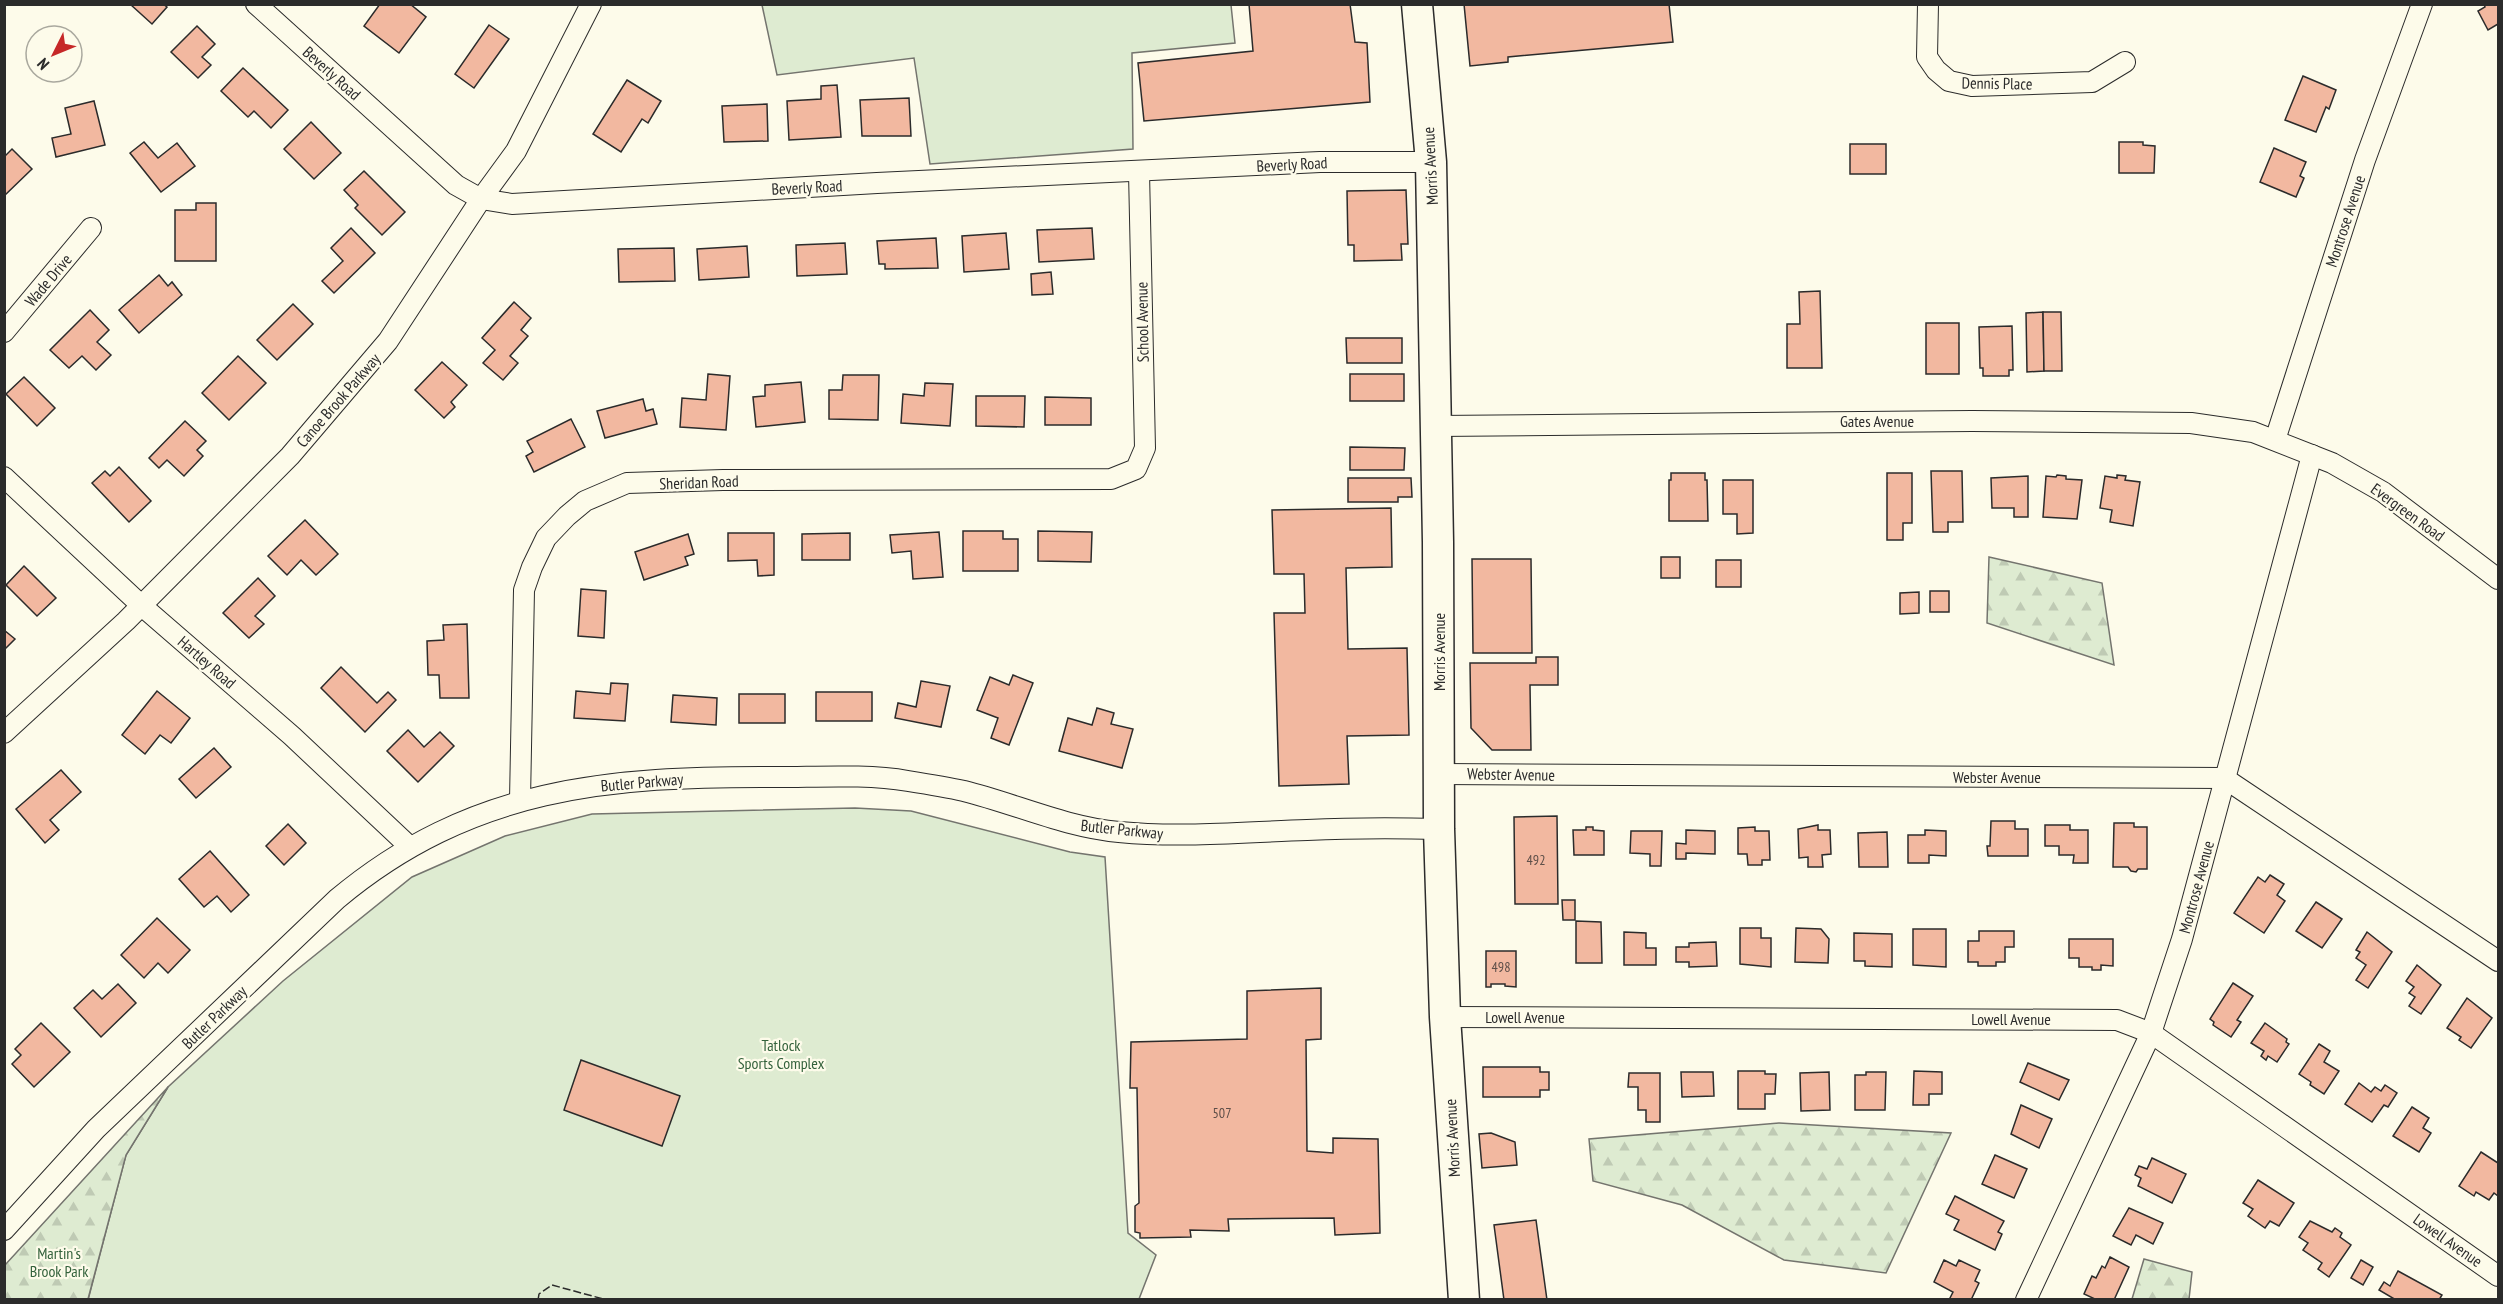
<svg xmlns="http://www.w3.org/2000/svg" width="2503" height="1304" viewBox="0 0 2503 1304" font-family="'PT Sans Narrow',sans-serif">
<defs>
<pattern id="forest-firs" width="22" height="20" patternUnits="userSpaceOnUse" patternTransform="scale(1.5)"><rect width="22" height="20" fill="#deebd1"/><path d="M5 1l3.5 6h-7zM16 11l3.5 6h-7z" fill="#bfcab4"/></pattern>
</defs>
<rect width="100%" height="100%" fill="#fdfbea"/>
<g fill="#deebd1" stroke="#74746e" stroke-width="1.5">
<polygon points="762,5 1231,5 1235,43 1132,53 1133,149 930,164 914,58 777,75"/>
<polygon points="855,808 911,811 1070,852 1105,857 1128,1233 1156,1255 1139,1299 88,1300 126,1155 168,1087 283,981 412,877 505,836 592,814"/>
</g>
<g fill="url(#forest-firs)" stroke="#74746e" stroke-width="1.5">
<polygon points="1989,557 2102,583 2114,665 1987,623"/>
<polygon points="168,1087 126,1155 88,1299 5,1299 5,1265"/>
<polygon points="1779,1123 1951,1133 1886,1273 1784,1260 1682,1205 1593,1181 1589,1139"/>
<polygon points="2144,1259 2192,1272 2189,1299 2132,1299"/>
</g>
<g fill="#f2b8a0" stroke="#2b2b2b" stroke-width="1.5">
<polygon points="130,4 163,4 167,7 152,24"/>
<polygon points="380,4 410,4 426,17 399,53 364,26"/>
<polygon points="1249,4 1350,4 1355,42 1367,43 1370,102 1144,121 1138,63 1253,51"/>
<polygon points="1464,4 1669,4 1673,42 1508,57 1508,62 1470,66"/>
<polygon points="2484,4 2498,4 2498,24 2488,30 2478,11 2485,7"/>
<polygon points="489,25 509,39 474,88 455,74"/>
<polygon points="197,26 215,44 202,57 211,65 198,78 171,52"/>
<polygon points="243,68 288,110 271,128 254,111 248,117 221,91"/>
<polygon points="2303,76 2336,90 2329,109 2326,107 2316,132 2285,120"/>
<polygon points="627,80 661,101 648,123 642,119 621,152 593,134"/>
<polygon points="837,85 841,137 789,140 787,101 821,99 821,86"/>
<polygon points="909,98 911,136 862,136 860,100"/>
<polygon points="94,101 105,145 56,157 52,138 71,134 65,108"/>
<polygon points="767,104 768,141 724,142 722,106"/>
<polygon points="311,122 341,153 314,179 284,149"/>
<polygon points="144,142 158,158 177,143 195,166 161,192 130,153"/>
<polygon points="2119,142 2143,142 2143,145 2155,146 2154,173 2119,173"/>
<rect x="1850" y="144" width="36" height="30"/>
<polygon points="2274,148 2306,162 2300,176 2304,178 2296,197 2260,182"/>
<polygon points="12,149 32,169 4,196 4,157"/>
<polygon points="364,171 405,212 382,235 355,208 358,205 344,190"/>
<polygon points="1406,190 1408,244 1401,244 1402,260 1354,261 1354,245 1348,245 1347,191"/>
<polygon points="196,203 216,203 216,261 175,261 175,210 196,210"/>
<polygon points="351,228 375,253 334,293 322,281 343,261 331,248"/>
<polygon points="1092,228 1094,259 1039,262 1037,230"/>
<polygon points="1006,233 1009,269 964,272 962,236"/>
<polygon points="936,238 938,268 885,269 885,264 879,264 877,241"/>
<polygon points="845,243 847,274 797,276 796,245"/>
<polygon points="747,246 749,277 699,280 697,249"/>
<polygon points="674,248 675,281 619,282 618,249"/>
<polygon points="1051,272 1053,294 1032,295 1031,274"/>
<polygon points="159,275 168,286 172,282 182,295 139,333 119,310"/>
<polygon points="1820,291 1822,368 1787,368 1787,324 1800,324 1799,292"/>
<polygon points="514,302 531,318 521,330 528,336 510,356 518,363 503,380 483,363 495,350 482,338"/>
<polygon points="293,304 313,324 277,360 257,340"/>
<polygon points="90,310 109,330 97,342 111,355 96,370 82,356 69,368 50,350"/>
<polygon points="2043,312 2044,371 2027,372 2026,313"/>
<polygon points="2043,312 2061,312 2062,371 2044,371"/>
<rect x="1926" y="323" width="33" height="51"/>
<polygon points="2012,326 2013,370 2009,370 2009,376 1983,376 1983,368 1980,368 1979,327"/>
<polygon points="1346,338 1402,338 1402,363 1347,363"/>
<polygon points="238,356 266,383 229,420 202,393"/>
<polygon points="442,362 467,385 451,402 455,407 444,418 415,390"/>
<polygon points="708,374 730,376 726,430 680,427 682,398 706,400"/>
<rect x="1350" y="374" width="54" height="27"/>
<polygon points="843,375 879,375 878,420 829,419 829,390 842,390"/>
<polygon points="24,377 55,408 37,426 6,394"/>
<polygon points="801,382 805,422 756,427 753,397 765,396 765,385"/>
<polygon points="925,383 953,384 950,426 901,423 903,394 924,396"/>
<polygon points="976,396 1025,396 1024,427 976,426"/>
<polygon points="1045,397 1091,398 1091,425 1045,425"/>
<polygon points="643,399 646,411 653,409 657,424 605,438 597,411"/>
<polygon points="571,419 585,447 534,472 526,456 533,452 527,441"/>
<polygon points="185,421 206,441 197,450 203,456 184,476 167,460 159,468 149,458"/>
<polygon points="1350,447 1405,448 1404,470 1350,470"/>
<polygon points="119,467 151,501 129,522 92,483 105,471 110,476"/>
<polygon points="1931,471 1962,471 1963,522 1948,522 1948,532 1933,532"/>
<polygon points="1671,473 1705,473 1705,480 1707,480 1708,521 1669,521 1669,480 1671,480"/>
<polygon points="1887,473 1912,473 1912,523 1903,523 1903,540 1887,540"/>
<polygon points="2057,475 2066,476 2066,479 2082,480 2077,519 2043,517 2046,476 2056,477"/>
<polygon points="2117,475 2126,476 2125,480 2140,482 2133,526 2110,522 2112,510 2100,508 2105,476 2117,478"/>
<polygon points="2028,476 2028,517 2014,517 2014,508 1992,508 1991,478"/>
<polygon points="1348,478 1411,478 1412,497 1398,497 1398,502 1348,502"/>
<polygon points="1723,480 1753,480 1753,533 1737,534 1737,514 1723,514"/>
<polygon points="1391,508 1392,567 1346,568 1348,649 1407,648 1409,735 1347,736 1349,784 1279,786 1274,613 1305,613 1304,574 1274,574 1272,510"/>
<polygon points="305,520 338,554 316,575 301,560 287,575 268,556"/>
<polygon points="963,531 1003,531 1003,539 1018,539 1018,571 963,571"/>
<polygon points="1038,531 1092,532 1091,562 1038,561"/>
<polygon points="939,532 943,577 913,579 911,551 892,553 890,535"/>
<polygon points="728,533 774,533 774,575 758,576 757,560 728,561"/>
<polygon points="850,533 850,560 802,560 802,534"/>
<polygon points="688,534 694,554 685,557 688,565 644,580 635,552"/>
<rect x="1661" y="557" width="19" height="21"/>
<polygon points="1472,559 1531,559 1532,653 1473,653"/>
<rect x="1716" y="560" width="25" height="27"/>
<polygon points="24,566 56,598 37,616 6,585"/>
<polygon points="258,578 275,596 255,616 264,624 249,638 223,613"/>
<polygon points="581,589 606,591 604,638 578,636"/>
<rect x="1930" y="591" width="19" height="21"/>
<polygon points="1919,592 1919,613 1900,614 1900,593"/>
<polygon points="467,624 469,698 440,698 439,675 428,675 427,641 444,640 443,625"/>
<polygon points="4,630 15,639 4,650"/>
<polygon points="1536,657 1558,657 1558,685 1530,685 1531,750 1492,750 1471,728 1470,663 1536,663"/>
<polygon points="341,667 377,703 388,692 396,700 365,732 321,688"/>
<polygon points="1013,675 1033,683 1009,745 991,738 998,718 977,710 990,677 1009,685"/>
<polygon points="921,681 950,686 941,727 895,718 898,703 916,707"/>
<polygon points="611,683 628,684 625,721 574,718 576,691 610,694"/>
<polygon points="157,691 190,718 171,743 160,735 145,754 122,735"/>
<rect x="816" y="692" width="56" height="29"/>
<rect x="739" y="694" width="46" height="29"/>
<polygon points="673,695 717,698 716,725 671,722"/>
<polygon points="1097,708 1114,713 1111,724 1133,729 1122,768 1059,751 1068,718 1092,725"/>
<polygon points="408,730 424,747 440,732 454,746 418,782 387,751"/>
<polygon points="214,748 231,767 196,798 179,779"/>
<polygon points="61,770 81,792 50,820 59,830 45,843 16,809"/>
<polygon points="1557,816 1558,904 1515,904 1514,817"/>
<polygon points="1991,821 2015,821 2015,829 2028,829 2028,856 1988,856 1987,846 1990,846"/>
<polygon points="2114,823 2134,823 2134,827 2147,827 2147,869 2138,869 2136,872 2131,871 2128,867 2113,867"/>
<polygon points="288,824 306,843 284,865 266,846"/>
<polygon points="1818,825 1818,830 1830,830 1831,854 1822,855 1823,867 1808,867 1808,857 1799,858 1798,829"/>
<polygon points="2045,825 2070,825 2070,830 2088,830 2088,863 2073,863 2074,855 2059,855 2059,846 2045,846"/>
<polygon points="1586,827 1593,827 1593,830 1604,831 1604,855 1574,855 1573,830 1586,830"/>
<polygon points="1755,827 1755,831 1769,831 1770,860 1762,860 1762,865 1748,865 1747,854 1738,854 1738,828"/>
<polygon points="1686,830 1715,831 1715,854 1686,853 1686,859 1676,859 1676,843 1686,844"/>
<polygon points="1925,830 1946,831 1946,856 1929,855 1929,863 1908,863 1908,835 1925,835"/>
<polygon points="1631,831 1662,831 1661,866 1650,866 1650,854 1630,853"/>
<polygon points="1887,832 1888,867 1859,867 1858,833"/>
<polygon points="210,851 249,895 231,912 217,896 204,907 179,879"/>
<polygon points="2270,875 2284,884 2277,895 2285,901 2264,933 2234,913 2258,877 2265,882"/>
<polygon points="1562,900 1575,900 1575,920 1563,920"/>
<polygon points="2316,902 2342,919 2322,948 2296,931"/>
<polygon points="157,918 190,950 168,973 158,963 144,978 121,955"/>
<polygon points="1576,921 1601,922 1602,963 1576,963"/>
<polygon points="1740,928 1761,928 1761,938 1771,938 1771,967 1740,964"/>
<polygon points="1796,928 1821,929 1829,939 1828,963 1795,962"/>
<polygon points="1913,929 1946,929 1946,967 1913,965"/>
<polygon points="1979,931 2014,931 2014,947 2005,947 2005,962 1996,962 1996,966 1978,966 1978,962 1968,962 1968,941 1979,941"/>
<polygon points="1624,932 1646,933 1646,948 1656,948 1656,965 1624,965"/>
<polygon points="2367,932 2392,952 2368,988 2356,980 2366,965 2356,958 2360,952 2356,950"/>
<polygon points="1854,933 1892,934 1892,967 1865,966 1865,961 1854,961"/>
<polygon points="2069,939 2113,939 2113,966 2101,965 2101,970 2092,970 2092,967 2079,967 2079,958 2069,958"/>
<polygon points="1716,942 1717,966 1689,967 1689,962 1676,962 1676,947 1689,947 1689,943"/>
<polygon points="1486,951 1516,951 1516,987 1505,986 1505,984 1491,984 1491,987 1486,987"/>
<polygon points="2417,965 2441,985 2421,1014 2409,1006 2415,997 2409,993 2414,987 2406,981"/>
<polygon points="2233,983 2253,996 2237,1020 2241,1022 2231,1037 2213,1025 2214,1022 2210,1019"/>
<polygon points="118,984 136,1003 101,1037 74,1008 93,990 102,999"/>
<polygon points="1321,988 1321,1039 1306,1040 1307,1151 1333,1153 1333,1138 1378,1139 1380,1233 1335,1235 1334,1218 1228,1219 1229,1231 1190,1230 1191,1237 1140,1238 1140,1233 1135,1232 1135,1206 1139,1203 1137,1088 1130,1088 1131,1042 1247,1039 1247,991"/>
<polygon points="2467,998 2492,1018 2471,1048 2459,1040 2461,1037 2447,1028"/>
<polygon points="41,1023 70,1052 34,1087 12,1064 21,1055 15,1049"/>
<polygon points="2265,1023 2287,1039 2286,1042 2289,1044 2277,1062 2268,1056 2266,1060 2261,1056 2264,1051 2251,1043"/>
<polygon points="2319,1044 2330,1051 2324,1062 2339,1071 2324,1094 2310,1085 2311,1082 2299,1074"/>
<polygon points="581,1060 680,1096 662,1146 564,1110"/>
<polygon points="2028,1063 2069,1080 2059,1100 2020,1082"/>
<polygon points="1483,1067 1540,1067 1540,1072 1549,1072 1549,1090 1540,1090 1540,1097 1483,1097"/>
<polygon points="1738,1071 1765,1071 1765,1074 1776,1074 1775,1094 1765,1094 1765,1109 1738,1109"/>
<polygon points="1914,1071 1942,1072 1942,1094 1929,1094 1929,1105 1913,1105"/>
<polygon points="1681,1072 1713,1072 1714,1096 1682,1097"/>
<polygon points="1829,1072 1830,1110 1801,1111 1800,1073"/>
<polygon points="1866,1072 1886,1072 1885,1110 1855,1110 1855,1075 1866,1075"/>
<polygon points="1629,1073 1660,1073 1660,1122 1646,1122 1646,1110 1638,1110 1638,1087 1628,1087"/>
<polygon points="2359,1083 2371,1092 2375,1087 2381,1091 2385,1085 2397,1093 2388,1107 2384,1105 2372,1122 2345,1104"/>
<polygon points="2021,1105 2052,1119 2039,1148 2011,1134"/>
<polygon points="2412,1107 2429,1118 2423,1128 2431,1133 2419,1152 2393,1136"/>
<polygon points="1491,1133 1515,1142 1517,1165 1482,1168 1479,1134"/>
<polygon points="2481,1152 2498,1163 2498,1196 2494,1193 2489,1200 2476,1192 2474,1196 2459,1186"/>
<polygon points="1995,1155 2027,1169 2014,1198 1982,1184"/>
<polygon points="2152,1158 2186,1174 2172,1203 2138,1186 2141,1178 2135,1175 2139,1166 2147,1169"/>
<polygon points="2258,1180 2294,1203 2279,1226 2270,1221 2265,1228 2248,1216 2253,1209 2243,1203"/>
<polygon points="1955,1196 2004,1221 1998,1232 2002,1234 1995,1250 1954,1230 1959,1220 1946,1214"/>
<polygon points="2129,1208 2163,1223 2153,1244 2136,1235 2131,1245 2113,1236"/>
<polygon points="1536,1220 1547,1300 1504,1300 1494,1225"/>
<polygon points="2310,1221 2332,1232 2335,1228 2342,1233 2340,1237 2351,1245 2329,1277 2318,1269 2322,1263 2303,1250 2308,1243 2299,1237"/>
<polygon points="2110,1257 2129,1267 2114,1300 2097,1300 2084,1294 2092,1276 2096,1278 2102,1266 2105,1268"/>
<polygon points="1944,1260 1956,1266 1959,1260 1980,1270 1975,1281 1979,1283 1971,1300 1953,1300 1950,1298 1953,1292 1934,1282"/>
<polygon points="2361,1260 2373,1267 2363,1285 2351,1278"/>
<polygon points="2398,1271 2442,1295 2439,1300 2396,1300 2379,1290 2384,1282 2390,1286"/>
</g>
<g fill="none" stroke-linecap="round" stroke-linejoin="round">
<g stroke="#2b2b2b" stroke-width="22">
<g id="minor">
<polyline points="256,4 456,185 481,199 512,204 877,183 1320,162 1431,162"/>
<polyline points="1928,4 1927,57 1936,70 1949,81 1972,86 2092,82 2125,62"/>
<polyline points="4,332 91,228"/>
<polyline points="1436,426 1972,421 2191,423 2253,432 2332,463 2383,492 2498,579"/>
<polyline points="2275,440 2365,160 2422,4"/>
<polyline points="4,477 142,606 292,736 410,847"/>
<polyline points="4,733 126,621 290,456 388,341 481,199 516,151 591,4"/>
<polyline points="1440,774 2224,778 2498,961"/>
<polyline points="520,800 524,590 532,567 546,538 567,516 585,501 627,483 723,480 1111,479 1136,469 1145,448 1139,172"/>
<polyline points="1445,1017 2117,1020 2151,1033 2498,1276"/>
<path d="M4,1230L96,1129L337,899C471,787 609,776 777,777C819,777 867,774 908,781C927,784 946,787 964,791C1016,804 1065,827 1119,832C1181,838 1244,832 1307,830C1351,828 1395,828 1439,829"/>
<polyline points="2026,1300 2151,1033 2182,939 2312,455"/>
</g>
</g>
<g stroke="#2b2b2b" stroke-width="33">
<polyline id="primary" points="1417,4 1431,162 1438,542 1439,829 1445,1017 1464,1300"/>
</g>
<use href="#minor" stroke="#fdfbea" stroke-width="20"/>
<use href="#primary" stroke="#fdfbea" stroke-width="30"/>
<polyline stroke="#2b2b2b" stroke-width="1.5" stroke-dasharray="8 3" stroke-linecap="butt" points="538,1300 539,1294 552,1285 607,1300"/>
</g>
<g text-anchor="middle" stroke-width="4.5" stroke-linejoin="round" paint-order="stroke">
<g font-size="14" fill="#5d4e48">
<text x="1536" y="865">492</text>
<text x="1501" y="972">498</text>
<text x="1222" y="1118">507</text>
</g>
<g font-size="16" fill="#2b2b2b" stroke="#fdfbea">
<text transform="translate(332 73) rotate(42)" y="6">Beverly Road</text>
<text transform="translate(1997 83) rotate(1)" y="6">Dennis Place</text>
<text transform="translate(1292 164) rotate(-3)" y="6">Beverly Road</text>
<text transform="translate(1430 166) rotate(-93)" y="6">Morris Avenue</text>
<text transform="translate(807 187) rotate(-3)" y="6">Beverly Road</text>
<text transform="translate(2345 221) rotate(-72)" y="6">Montrose Avenue</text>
<text transform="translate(48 280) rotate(-50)" y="6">Wade Drive</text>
<text transform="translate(1142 322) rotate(-91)" y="6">School Avenue</text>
<text transform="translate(338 400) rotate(-49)" y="6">Canoe Brook Parkway</text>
<text x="1877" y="427">Gates Avenue</text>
<text transform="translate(699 482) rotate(-2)" y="6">Sheridan Road</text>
<text transform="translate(2408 512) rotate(36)" y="6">Evergreen Road</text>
<text transform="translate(1439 652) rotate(-90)" y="6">Morris Avenue</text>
<text transform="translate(207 662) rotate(41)" y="6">Hartley Road</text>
<text transform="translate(1511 774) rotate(1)" y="6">Webster Avenue</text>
<text x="1997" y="783">Webster Avenue</text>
<text transform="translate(642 782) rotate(-5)" y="6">Butler Parkway</text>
<text transform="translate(1122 829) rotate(6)" y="6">Butler Parkway</text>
<text transform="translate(2196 887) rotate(-75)" y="6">Montrose Avenue</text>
<text transform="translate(214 1017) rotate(-44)" y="6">Butler Parkway</text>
<text x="1525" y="1023">Lowell Avenue</text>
<text x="2011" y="1025">Lowell Avenue</text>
<text transform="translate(1452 1138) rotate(-93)" y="6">Morris Avenue</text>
<text transform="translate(2448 1240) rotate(35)" y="6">Lowell Avenue</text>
</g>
<g font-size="16" fill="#34623c" stroke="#fdfbea">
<text x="781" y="1051">Tatlock<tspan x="781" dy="18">Sports Complex</tspan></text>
<text x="59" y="1259">Martin's<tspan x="59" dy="18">Brook Park</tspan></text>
</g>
</g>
<rect width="2503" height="1304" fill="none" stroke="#2b2b2b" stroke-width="12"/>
<g transform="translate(54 54) rotate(227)"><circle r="28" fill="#fdfbea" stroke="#a9a89e" stroke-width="1.5"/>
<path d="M0-4.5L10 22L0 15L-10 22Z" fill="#c62828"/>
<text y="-9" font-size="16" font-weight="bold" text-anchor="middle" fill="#2b2b2b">N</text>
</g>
</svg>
